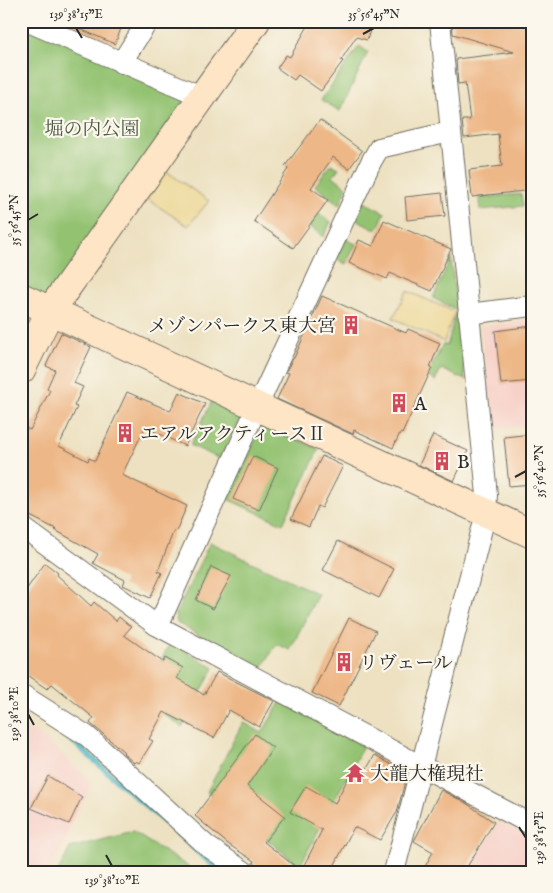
<svg xmlns="http://www.w3.org/2000/svg" width="553" height="893" viewBox="0 0 553 893" font-family="'IM FELL English','Noto Serif JP',serif">
<rect width="100%" height="100%" fill="#fbf7ec"/>
<filter id="ink" filterUnits="userSpaceOnUse"><feTurbulence type="fractalNoise" baseFrequency=".02" numOctaves="2"/><feDisplacementMap in="SourceGraphic" scale="10" xChannelSelector="R" yChannelSelector="G"/><feConvolveMatrix kernelMatrix="1 2 1 2 8 2 1 2 1" color-interpolation-filters="sRGB"/></filter>
<filter id="wash" filterUnits="userSpaceOnUse"><feTurbulence type="fractalNoise" baseFrequency=".0096" numOctaves="4" result="noise"/><feDisplacementMap in="SourceGraphic" scale="20" xChannelSelector="R" yChannelSelector="G"/><feGaussianBlur stdDeviation="1.12" result="paint"/><feColorMatrix in="noise" values="0 0 0 0 0 0 0 0 0 0 0 0 0 0 0 0 0 1.4 0 .05"/><feComposite in="paint" operator="in"/></filter>
<g filter="url(#wash)">
<rect width="100%" height="100%" fill="#ede1c1"/>
<g fill="#f7d1c9">
<polygon points="532,321 532,425 495,429 480,326"/>
<polygon points="21,725 47,740 92,783 49,872 21,872"/>
<polygon points="499,821 532,838 532,872 469,872"/>
</g>
<g fill="#93c271" stroke="#5f764e">
<polygon points="21,21 203,97 50,311 21,297"/>
<polygon points="359,46 368,52 340,111 321,100"/>
<polygon points="331,164 339,168 333,176 347,187 340,205 315,186"/>
<polygon points="521,194 523,206 480,210 479,198"/>
<polygon points="364,202 385,213 377,230 356,219"/>
<polygon points="308,205 331,222 323,237 299,217"/>
<polygon points="345,239 356,244 346,264 336,259"/>
<polygon points="451,258 457,310 433,298"/>
<polygon points="460,312 465,380 441,369 435,381 427,376 443,344 447,346 456,313"/>
<polygon points="213,399 240,410 241,419 220,459 190,445"/>
<polygon points="263,424 319,449 283,524 227,499"/>
<polygon points="210,542 318,594 290,650 277,644 261,669 177,623 175,615"/>
<polygon points="171,642 214,668 182,727 140,698"/>
<polygon points="281,701 363,746 300,866 207,792 243,722 262,733"/>
<polygon points="133,832 197,872 58,872 70,848"/>
</g>
<g fill="#eeda9e" stroke="#8c8264">
<polygon points="166,171 209,201 188,226 147,199"/>
<polygon points="407,291 455,312 444,342 393,318"/>
</g>
<g fill="none" stroke-linecap="round" stroke-linejoin="round">
<polyline stroke="#43b1be" stroke-width="6" points="59,729 220,871"/>
</g>
<g id="blocks">
<g fill="#eeb787">
<polygon points="61,21 124,21 115,44"/>
<polygon points="311,21 373,21 367,40 356,37 341,60 343,61 321,91 298,75 294,80 277,68 286,55 290,57"/>
<polygon points="452,21 521,21 532,24 532,190 472,197 469,170 502,166 498,134 464,138 462,120 470,120 465,83 458,84 456,59 514,52 453,34"/>
<polygon points="320,120 362,151 349,169 333,157 311,188 328,200 293,248 254,221 288,169 285,166"/>
<polygon points="442,193 445,216 407,220 405,197"/>
<polygon points="384,220 451,249 432,291 390,273 387,279 349,263 359,240 373,246"/>
<polygon points="322,296 406,333 408,329 440,343 430,367 432,368 402,434 400,433 393,448 354,430 353,434 277,399 289,373 286,372 293,358 294,358"/>
<polygon points="532,326 532,381 501,384 495,331"/>
<polygon points="61,333 91,347 74,383 83,387 74,406 77,407 59,446 88,461 89,458 95,461 127,392 170,411 179,392 205,404 185,446 145,427 122,475 187,506 176,531 174,530 158,571 162,573 150,598 123,585 125,580 93,563 98,554 55,530 56,529 22,512 29,498 21,494 21,426 30,430 50,390 47,388 55,370 46,366"/>
<polygon points="532,434 532,484 509,486 504,437"/>
<polygon points="433,435 468,451 454,481 419,465"/>
<polygon points="253,456 278,468 259,510 233,499"/>
<polygon points="322,456 343,466 322,508 318,506 309,527 291,519"/>
<polygon points="338,541 394,569 379,598 323,570"/>
<polygon points="45,563 58,573 57,575 91,606 94,602 116,621 119,617 131,627 124,635 163,662 165,658 183,668 177,678 204,695 217,672 274,701 259,727 229,710 214,738 164,712 149,739 153,741 139,763 136,761 134,763 123,753 124,752 90,723 94,718 52,684 47,689 21,671 21,597"/>
<polygon points="211,567 231,576 213,609 196,600"/>
<polygon points="349,618 376,631 339,706 312,693"/>
<polygon points="255,734 273,748 247,786 285,816 264,842 301,871 322,830 290,812 306,786 335,803 354,767 364,773 375,755 407,774 397,812 380,840 354,827 331,872 264,872 253,863 254,861 228,844 195,816"/>
<polygon points="48,776 82,797 69,824 31,808"/>
<polygon points="441,790 466,803 494,822 464,872 422,872 433,852 414,841"/>
</g>
</g>
</g>
<g filter="url(#ink)">
<use href="#blocks" fill-opacity="0" stroke="#6f6b60" stroke-width="1"/>
<g fill="none" stroke-linecap="round" stroke-linejoin="round">
<g stroke="#6f6b60" stroke-width="22">
<g id="street">
<polyline points="26,21 203,97"/>
<polyline points="121,63 148,21"/>
<polyline points="468,314 532,306"/>
<polyline points="21,526 156,625 532,825"/>
<polyline points="156,625 163,615 257,407 371,162 379,148 450,132"/>
<polyline points="21,694 87,736 207,846 245,872"/>
<polyline points="394,872 486,513 487,495 440,21"/>
</g>
</g>
<g stroke="#6f6b60" stroke-width="30">
<g id="secondary">
<polyline points="21,297 532,534"/>
<polyline points="21,370 50,311 256,21"/>
</g>
</g>
<use href="#street" stroke="#fff" stroke-width="20"/>
<use href="#secondary" stroke="#fde5c5" stroke-width="28"/>
</g>
</g>
<path fill="none" stroke="#2b2b2b" stroke-width="2" d="M76,28L82,38M363,34L374,28M28,220L38,214M515,477L526,471M28,714L34,725M519,827L526,838M106,855L112,866"/>
<defs>
<g id="building-bare" transform="scale(1.5)"><path d="M-4-6H4V6H1V3H-1V6H-4ZM-2.5-4.3h1.7v1.8h-1.7ZM.8-4.3h1.7v1.8H.8ZM-2.5-1h1.7V.8h-1.7ZM.8-1h1.7V.8H.8Z" fill="#d1495b" stroke="#fbf7ec" stroke-width="2.5" paint-order="stroke"/></g>
<g id="temple-bare" transform="scale(1.5)"><path d="M0-6L5-2H3V0L6.5 2.5H4V6H1.5V3h-3V6H-4V2.5H-6.5L-3 0V-2H-5Z" fill="#d1495b" stroke="#fbf7ec" stroke-width="2.5" paint-order="stroke"/></g>
</defs>
<g fill-rule="evenodd">
<use href="#building-bare" x="351" y="325"/>
<use href="#building-bare" x="399" y="403"/>
<use href="#building-bare" x="125" y="433"/>
<use href="#building-bare" x="442" y="461"/>
<use href="#building-bare" x="344" y="662"/>
<use href="#temple-bare" x="355" y="773"/>
</g>
<g text-anchor="middle" stroke-width="4.5" stroke-linejoin="round" paint-order="stroke">
<g font-size="19" fill="#4a5840" stroke="#fbf7ec">
<text x="92" y="135">堀の内公園</text>
</g>
<g font-size="19" fill="#2b2b2b" stroke="#fbf7ec" text-anchor="start">
<text x="336" y="332" text-anchor="end">メゾンパークス東大宮</text>
<text x="414" y="410">A</text>
<text x="140" y="440">エアルアクティースⅡ</text>
<text x="457" y="468">B</text>
<text x="359" y="669">リヴェール</text>
<text x="370" y="780">大龍大権現社</text>
</g>
</g>
<rect width="553" height="893" fill="none" stroke="#fbf7ec" stroke-width="55"/>
<rect x="28" y="28" width="498" height="838" fill="none" stroke="#2b2b2b" stroke-width="2"/>
<g font-size="12" text-anchor="middle" fill="#2b2b2b">
<text x="76" y="18">139°38'15"E</text>
<text x="374" y="18">35°56'45"N</text>
<text transform="translate(14 220) rotate(-90)" y="4">35°56'45"N</text>
<text transform="translate(539 471) rotate(-90)" y="4">35°56'40"N</text>
<text transform="translate(14 714) rotate(-90)" y="4">139°38'10"E</text>
<text transform="translate(539 838) rotate(-90)" y="4">139°38'15"E</text>
<text x="112" y="884">139°38'10"E</text>
</g>
</svg>
